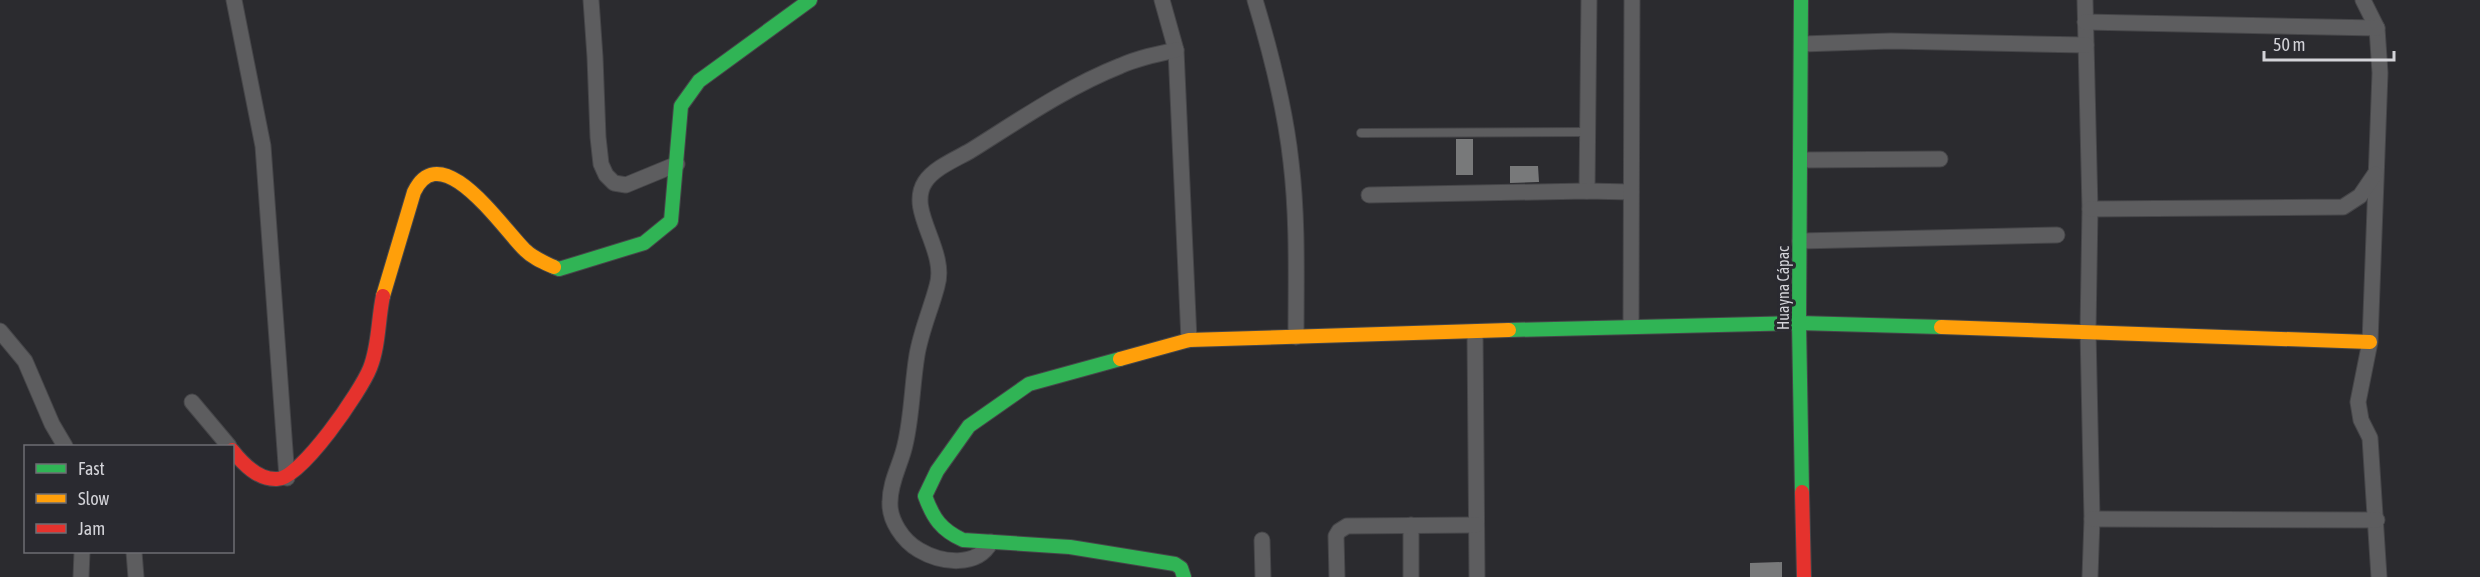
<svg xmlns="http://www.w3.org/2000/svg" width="2480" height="577" viewBox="0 0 2480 577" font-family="'Asap Condensed',sans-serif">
<rect width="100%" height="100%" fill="#2b2b2f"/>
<g fill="#78797a">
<rect x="1456" y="139" width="17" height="36"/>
<polygon points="1510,166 1538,166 1539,182 1510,183"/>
<polygon points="1782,562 1782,577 1750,577 1750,563"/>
</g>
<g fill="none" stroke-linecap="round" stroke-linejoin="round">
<g stroke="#464649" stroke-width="10">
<polyline id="lane" points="1361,133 1587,132"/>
</g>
<g stroke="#464649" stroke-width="17">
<g id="street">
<polyline points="234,0 263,146 287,478"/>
<polyline points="591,0 595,57 598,137 601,164 606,175 614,183 626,185 677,164"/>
<polyline points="1162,0 1176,50 1189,340"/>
<path d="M1255,0C1271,53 1285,107 1291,162C1298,220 1296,279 1296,337"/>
<polyline points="2085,0 2090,209 2088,331 2092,519 2090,577"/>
<polyline points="2363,0 2377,28 2380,73 2370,342 2358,402 2361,420 2370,438 2379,577"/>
<polyline points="2085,22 2377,28"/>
<polyline points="1802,44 1891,41 2086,45"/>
<polyline points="1801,160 1940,159"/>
<polyline points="1587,191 1589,0"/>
<polyline points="1369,195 1587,191 1631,192"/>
<polyline points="2090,209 2343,207 2360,196 2375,174"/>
<polyline points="1800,241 2057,235"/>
<polyline points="1631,326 1632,0"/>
<polyline points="0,331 25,361 52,424 65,446"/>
<polyline points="1475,332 1477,577"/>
<polyline points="192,402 229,446"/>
<polyline points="2092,519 2377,520"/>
<polyline points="1411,525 1411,577"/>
<polyline points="1262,540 1263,577"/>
<path d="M991,542C977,568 941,563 919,550C903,541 889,520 890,502C890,481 901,464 905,445C912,416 912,385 917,355C921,331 931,309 937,286C948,250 906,211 925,182C934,168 956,159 970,151C1018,121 1067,87 1120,66C1138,58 1157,54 1176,50"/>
<polyline points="134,552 136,577"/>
<polyline points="81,577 82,552"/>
<polyline points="1337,577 1336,536 1339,531 1347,526 1476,525"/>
</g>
</g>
<g stroke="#464649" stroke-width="16">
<g id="fast">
<polyline points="1801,0 1799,323 1802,492"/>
<polyline points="554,267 559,269 644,243 671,221 681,106 699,81 810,0"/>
<polyline points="1509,330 1799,323 1941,327"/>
<path d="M1120,359L1029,384L969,426L937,471L925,496C933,518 941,530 963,540L1070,547L1175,564L1181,568L1184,577"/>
</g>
</g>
<g stroke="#464649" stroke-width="16">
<g id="slow">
<path d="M383,296L414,192C441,135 503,229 525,250C533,258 543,262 554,267"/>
<polyline points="1941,327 2370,342"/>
<polyline points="1120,359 1189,340 1509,330"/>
</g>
</g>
<g stroke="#464649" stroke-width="16">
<g id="jam">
<path d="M232,450C243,464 258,480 277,479C301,479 361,391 370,368C379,346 378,319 383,296"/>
<polyline points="1802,492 1804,577"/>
</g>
</g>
<use href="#lane" stroke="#5d5d5f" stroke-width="8"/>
<use href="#street" stroke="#5d5d5f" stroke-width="15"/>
<use href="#fast" stroke="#30b455" stroke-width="14"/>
<use href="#slow" stroke="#ff9f0a" stroke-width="14"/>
<use href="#jam" stroke="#e5322d" stroke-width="14"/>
</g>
<g text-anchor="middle" stroke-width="6" stroke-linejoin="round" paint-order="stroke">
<g font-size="16" fill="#d3d3d8" stroke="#2a2a30">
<text transform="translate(1783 288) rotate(-90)" y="6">Huayna Cápac</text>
</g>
</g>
<rect x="24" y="445" width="210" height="108" fill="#2a2a30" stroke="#6e6e73" stroke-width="1.5"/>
<rect x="36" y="464" width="30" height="9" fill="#30b455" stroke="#6e6e73" stroke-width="1.5"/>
<text x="78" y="475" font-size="18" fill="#d3d3d8">Fast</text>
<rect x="36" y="494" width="30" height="9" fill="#ff9f0a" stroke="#6e6e73" stroke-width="1.5"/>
<text x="78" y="505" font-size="18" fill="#d3d3d8">Slow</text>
<rect x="36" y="524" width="30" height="9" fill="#e5322d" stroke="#6e6e73" stroke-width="1.5"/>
<text x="78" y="535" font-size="18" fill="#d3d3d8">Jam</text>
<path d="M2264 51v9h130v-9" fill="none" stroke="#d3d3d8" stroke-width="3"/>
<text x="2273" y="51" font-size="18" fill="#d3d3d8" stroke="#2a2a30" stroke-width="4.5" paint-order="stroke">50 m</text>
</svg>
